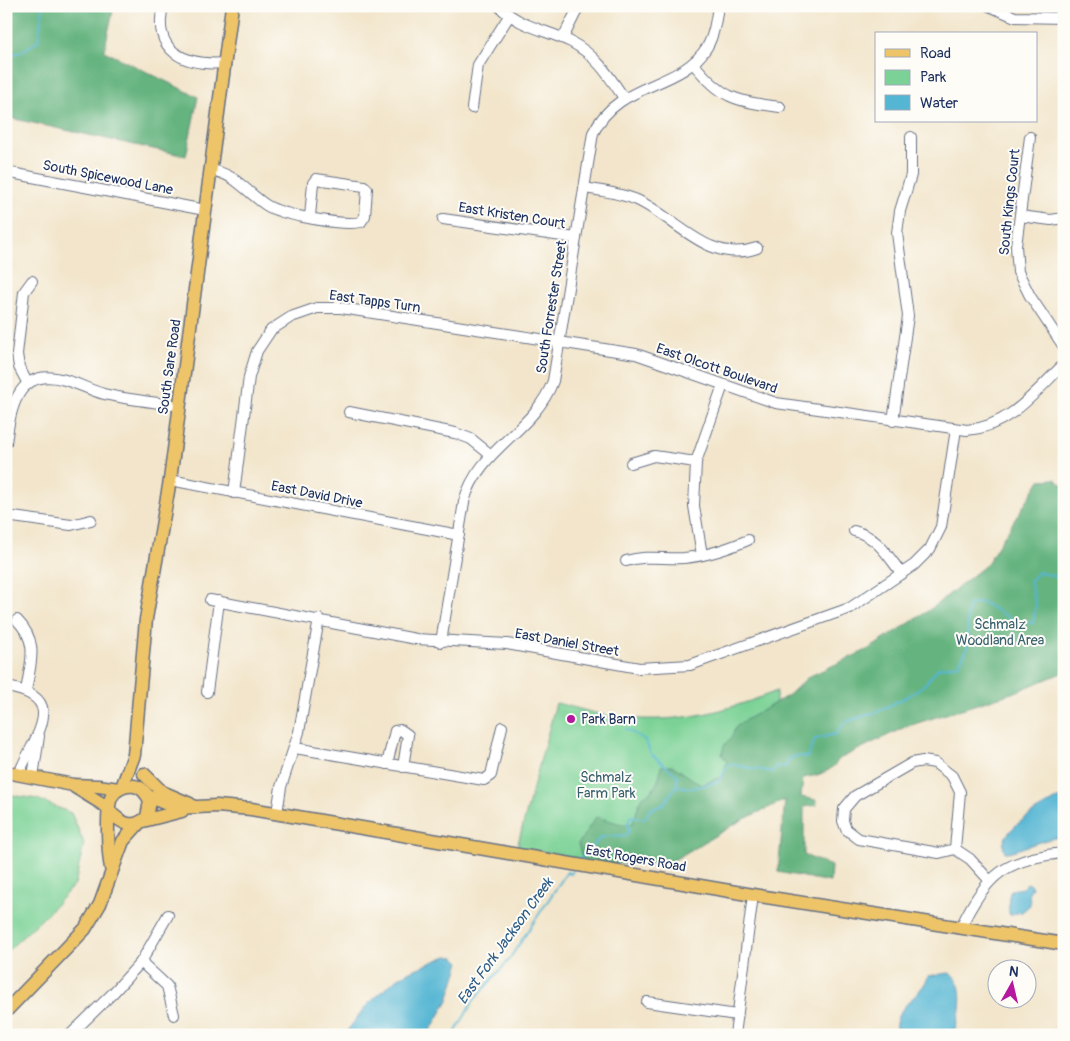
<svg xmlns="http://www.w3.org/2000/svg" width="1070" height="1041" viewBox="0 0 1070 1041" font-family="Pangolin,sans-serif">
<rect width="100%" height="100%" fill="#fdfcf7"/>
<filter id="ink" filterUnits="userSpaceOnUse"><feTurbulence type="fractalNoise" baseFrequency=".02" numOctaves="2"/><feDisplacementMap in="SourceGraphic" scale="10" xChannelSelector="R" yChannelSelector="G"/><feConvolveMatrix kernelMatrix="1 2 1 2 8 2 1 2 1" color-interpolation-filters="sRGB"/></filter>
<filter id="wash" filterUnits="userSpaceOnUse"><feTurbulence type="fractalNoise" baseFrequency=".0096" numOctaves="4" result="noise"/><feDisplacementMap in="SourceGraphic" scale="20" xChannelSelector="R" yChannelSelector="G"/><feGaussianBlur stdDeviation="1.12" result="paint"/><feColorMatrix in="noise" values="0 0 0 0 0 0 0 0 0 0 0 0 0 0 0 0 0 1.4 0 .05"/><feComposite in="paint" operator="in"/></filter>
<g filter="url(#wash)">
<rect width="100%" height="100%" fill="#f2e5cb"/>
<g fill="#7cd296" stroke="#4c807a">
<path d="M777,691L765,775L606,864L517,847L556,703C578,708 601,716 624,718C682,723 723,712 777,691Z"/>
<polygon points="6,794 37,799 71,813 84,843 75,884 44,917 6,952"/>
</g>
<g fill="#65b47f" stroke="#40726e">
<polygon points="6,6 114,6 104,51 198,97 186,156 10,118 6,120"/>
<path d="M1055,479L1064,486V672L1015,692L905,727L839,759C831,773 818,775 803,778L801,797L816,800L817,805L804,807V855L831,866L830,882L778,872L785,800L740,821L667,864H584L578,844L596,817L625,825L633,823L641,798C656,790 659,782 661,766H673L701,785L723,776L727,761L722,755L724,745L730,740L737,725L789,695L808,677L869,649L928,611L986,565L1040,480Z"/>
</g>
<g fill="#55b6d3" stroke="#387298">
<path d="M1057,799H1064V837C1049,836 1011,854 1005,852C993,832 1043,807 1057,799Z"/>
<path d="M1027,883L1031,885L1032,889L1029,891L1030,905L1022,912L1012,914V916L1009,914C1009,905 1007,899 1011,890L1022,888Z"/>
<polygon points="447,956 455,957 460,962 448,1000 428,1035 344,1035 366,1006 394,981 408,972"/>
<path d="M949,973C968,981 960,1022 952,1035L897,1033C889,1009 924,995 928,976Z"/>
</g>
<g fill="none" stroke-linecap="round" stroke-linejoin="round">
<g stroke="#55b6d3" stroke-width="2">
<polyline points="6,55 21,52 38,41 43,6"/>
<polyline points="626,729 645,740 651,754 678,776 676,786 693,788 718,782 729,764 773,772 776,766 786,767 788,759 797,756 808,757 815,739 836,734 845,722 877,712 912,694 925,684 938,668 959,664 967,649 968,605 982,602 1013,620 1033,623 1036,606 1030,581 1039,572 1064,579"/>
<polyline points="579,861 601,837 627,835 630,828 627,825 631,816 645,819 650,809 663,805 676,786"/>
<polyline points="454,1035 473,1001 508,961 567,872 571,874 573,870"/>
</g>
</g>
</g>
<g filter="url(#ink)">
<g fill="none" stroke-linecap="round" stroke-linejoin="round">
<g stroke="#666f84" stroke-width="12">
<g id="minor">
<path d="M163,6C152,52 185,66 225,63"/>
<path d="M499,6C519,27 547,30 571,42C596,55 609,76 624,98"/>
<polyline points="989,6 1015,17 1064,18"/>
<polyline points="563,38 579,6"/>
<path d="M693,63C722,99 735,101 780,107"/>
<polyline points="472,108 478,65 509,16"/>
<polyline points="1030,137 1016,246 1018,272 1030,296 1064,347"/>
<path d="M211,169C218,172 226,174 232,178C244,186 254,197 266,205C281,215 343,226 361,222L365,216L367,189L364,186L316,179L313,183L310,217"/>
<polyline points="6,172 205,210"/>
<path d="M584,188C602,191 620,193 637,200C677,218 708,265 757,248"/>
<polyline points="1020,216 1051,220 1064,218"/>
<polyline points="443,219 576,238"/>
<polyline points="28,384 19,367 17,354 24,292 32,281"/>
<polyline points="349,412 455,433 471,439 491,455"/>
<polyline points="893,421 908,316 897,233 900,211 911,175 911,137"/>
<path d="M6,443C10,412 16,368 61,379C76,382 89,390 104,394C129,400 155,402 180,406"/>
<polyline points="631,463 654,456 696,462"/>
<polyline points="170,480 459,535"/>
<path d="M234,493L249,377L257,351L271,330L291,317L317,308H341L636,354L776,403L967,430C1009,427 1035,392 1064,364"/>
<polyline points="6,516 71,525 91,520"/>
<path d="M854,531C878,537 887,555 902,574"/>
<polyline points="702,555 694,506 696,462 723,385"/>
<path d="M626,561C646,555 663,559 684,558C707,556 727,549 748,540"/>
<polyline points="210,600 416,639 507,644 639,668 690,665 850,608 914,565 930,549 941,527 956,429"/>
<path d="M17,620C40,644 30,662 26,692"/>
<path d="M441,642L464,502C478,448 534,432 553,381L593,133C619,80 680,90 707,47C714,35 716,20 718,6"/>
<path d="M6,687C73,697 31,740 19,774"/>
<polyline points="207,692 219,601"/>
<polyline points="295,748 484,780 491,775 502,727"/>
<polyline points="387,764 395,731 401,730 408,735 403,767"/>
<polyline points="33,777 39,736"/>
<polyline points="277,813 281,787 299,732 319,619"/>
<polyline points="955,849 939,853 859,839 846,829 843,821 844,809 855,796 912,763 923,761 935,763 952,776 960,792 955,849 970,859 990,881"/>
<path d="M961,927C985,876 1006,858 1064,853"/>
<polyline points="141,962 167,986 174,1015"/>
<polyline points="647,1002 737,1015"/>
<polyline points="70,1035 113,993 141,962 168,915"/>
<polyline points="735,1035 753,895"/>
</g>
</g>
<g stroke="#666f84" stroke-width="15">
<g id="major">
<polyline points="6,772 73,785 98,786 119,789"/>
<polyline points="144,774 162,792 190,804"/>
<polyline points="75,787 109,808"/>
<polyline points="122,787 134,755 146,619 170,480 232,6"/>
<polyline points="148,796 176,808 217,806 251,809 753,895 1064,944"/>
<path d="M109,811C121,823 133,831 147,817L150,801C147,794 143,787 134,786C125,785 115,789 111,798C106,810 108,853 111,868"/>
<polyline points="143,821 182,811"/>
<polyline points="6,1011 85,929 100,904 123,841 140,822"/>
</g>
</g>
<use href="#minor" stroke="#fff" stroke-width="10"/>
<use href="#major" stroke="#eec469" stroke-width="12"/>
</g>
</g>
<circle fill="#b5179e" stroke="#fdfcf7" stroke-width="2" cx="571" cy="719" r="5"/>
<g text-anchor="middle" stroke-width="4" stroke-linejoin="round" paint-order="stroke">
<g font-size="14" fill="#1b2f5e" stroke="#fdfcf7">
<text transform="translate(108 177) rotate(11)" y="5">South Spicewood Lane</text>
<text transform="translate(1009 202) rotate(-84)" y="5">South Kings Court</text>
<text transform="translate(512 215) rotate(9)" y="5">East Kristen Court</text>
<text transform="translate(375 301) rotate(8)" y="5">East Tapps Turn</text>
<text transform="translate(551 307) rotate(-81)" y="5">South Forrester Street</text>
<text transform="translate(169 367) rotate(-82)" y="5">South Sare Road</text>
<text transform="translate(717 368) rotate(19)" y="5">East Olcott Boulevard</text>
<text transform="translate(317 494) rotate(11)" y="5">East David Drive</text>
<text transform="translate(567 642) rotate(10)" y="5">East Daniel Street</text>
<text transform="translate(636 858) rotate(10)" y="5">East Rogers Road</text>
</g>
<g font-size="14" fill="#38606f" stroke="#fdfcf7">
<text x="1000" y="629">Schmalz<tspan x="1000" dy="16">Woodland Area</tspan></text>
<text x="606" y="782">Schmalz<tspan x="606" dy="16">Farm Park</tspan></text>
</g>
<g font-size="14" fill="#1b2f5e" stroke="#fdfcf7" text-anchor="start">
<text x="581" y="724">Park Barn</text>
</g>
<g font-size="15" font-style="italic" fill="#2f5e87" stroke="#fdfcf7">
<text transform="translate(505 941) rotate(-54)" y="5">East Fork Jackson Creek</text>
</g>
</g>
<rect width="1070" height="1041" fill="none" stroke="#fdfcf7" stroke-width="25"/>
<rect x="875" y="32" width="162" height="90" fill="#fdfcf7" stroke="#a3aaba"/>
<rect x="885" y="49" width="25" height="8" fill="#eec469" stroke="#a3aaba"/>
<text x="920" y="58" font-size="15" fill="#1b2f5e">Road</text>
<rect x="885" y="70" width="25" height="15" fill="#7cd296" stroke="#a3aaba"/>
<text x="920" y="82" font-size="15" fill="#1b2f5e">Park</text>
<rect x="885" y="95" width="25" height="15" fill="#55b6d3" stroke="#a3aaba"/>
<text x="920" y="108" font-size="15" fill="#1b2f5e">Water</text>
<g transform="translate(1012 984) rotate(8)"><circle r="24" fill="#fdfcf7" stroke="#a3aaba"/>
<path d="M0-4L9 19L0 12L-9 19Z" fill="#b5179e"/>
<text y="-8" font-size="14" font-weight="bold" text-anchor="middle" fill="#1b2f5e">N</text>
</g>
</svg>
